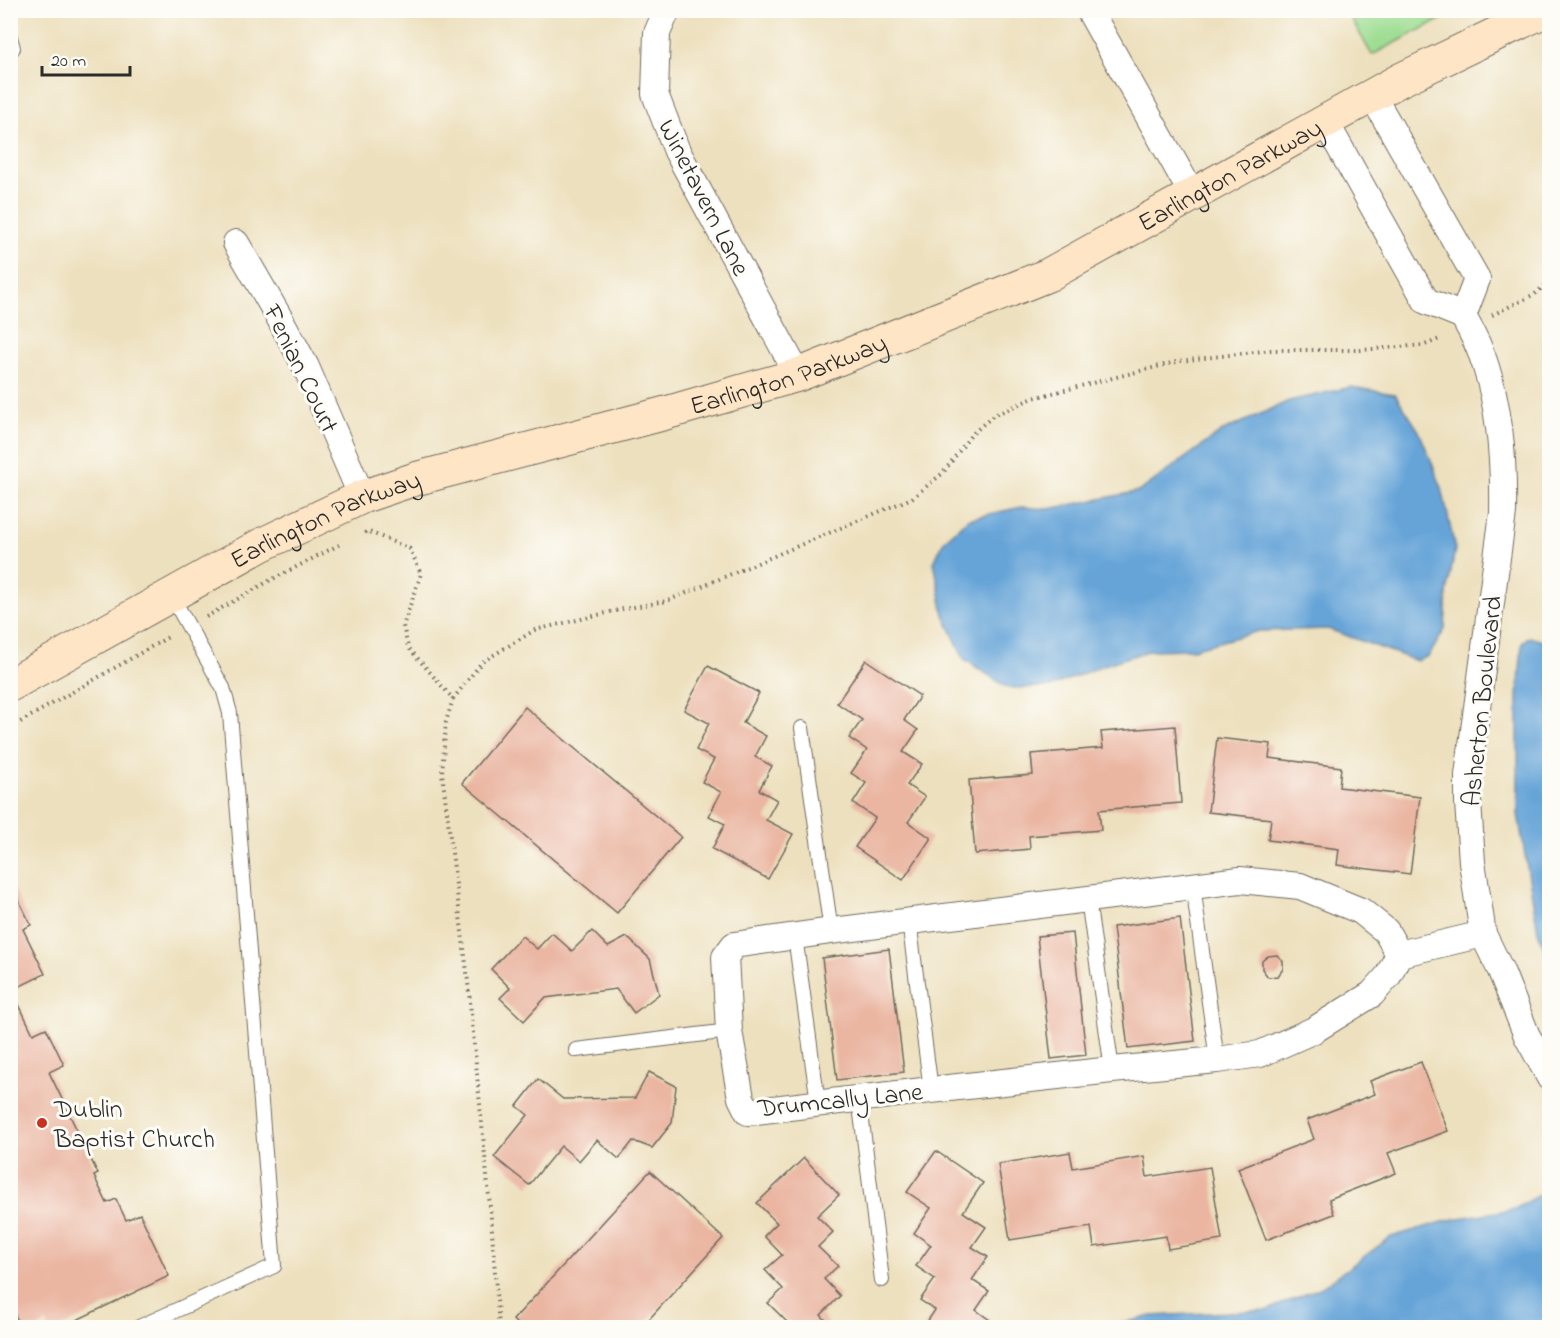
<svg xmlns="http://www.w3.org/2000/svg" width="1560" height="1338" viewBox="0 0 1560 1338" font-family="'Indie Flower',sans-serif">
<rect width="100%" height="100%" fill="#fdfcf7"/>
<filter id="ink" filterUnits="userSpaceOnUse"><feTurbulence type="fractalNoise" baseFrequency=".0167" numOctaves="2"/><feDisplacementMap in="SourceGraphic" scale="12" xChannelSelector="R" yChannelSelector="G"/><feConvolveMatrix kernelMatrix="1 2 1 2 8 2 1 2 1" color-interpolation-filters="sRGB"/></filter>
<filter id="wash" filterUnits="userSpaceOnUse"><feTurbulence type="fractalNoise" baseFrequency=".008" numOctaves="4" result="noise"/><feDisplacementMap in="SourceGraphic" scale="24" xChannelSelector="R" yChannelSelector="G"/><feGaussianBlur stdDeviation="1.35" result="paint"/><feColorMatrix in="noise" values="0 0 0 0 0 0 0 0 0 0 0 0 0 0 0 0 0 1.4 0 .05"/><feComposite in="paint" operator="in"/></filter>
<g filter="url(#wash)">
<rect width="100%" height="100%" fill="#ede0be"/>
<polygon fill="#9edd93" stroke="#64845f" stroke-width="1.5" points="1347,11 1457,11 1372,55"/>
<g fill="#66a4d8" stroke="#486882" stroke-width="1.5">
<polygon points="1351,387 1395,394 1419,431 1442,488 1455,549 1447,594 1445,629 1429,656 1417,661 1328,629 1259,631 1193,649 1151,650 1104,665 1050,687 1008,688 964,659 944,615 934,562 944,541 968,519 1021,507 1049,509 1140,491 1221,432 1289,401"/>
<polygon points="1529,637 1543,641 1549,654 1549,962 1538,931 1518,814 1518,697 1522,643"/>
<polygon points="1549,1189 1549,1327 1105,1327 1152,1316 1268,1310 1322,1287 1391,1237 1453,1219 1515,1209"/>
</g>
<g id="blocks">
<g fill="#eab5a1">
<polygon points="866,660 920,696 904,720 918,730 903,752 922,764 907,785 925,797 908,822 931,838 903,880 855,847 875,818 853,803 866,783 851,773 867,750 849,738 862,720 837,703"/>
<polygon points="708,666 759,693 743,723 766,736 755,757 772,766 759,790 777,800 766,820 793,834 768,879 712,849 725,824 709,816 721,792 702,782 714,759 696,750 709,723 684,710"/>
<polygon points="525,707 681,837 617,913 462,783"/>
<polygon points="1175,726 1181,803 1099,810 1101,830 1029,836 1030,849 975,854 969,780 1033,775 1031,754 1103,748 1101,732"/>
<polygon points="1217,738 1271,744 1269,758 1341,767 1339,787 1420,797 1410,874 1337,865 1339,849 1268,840 1271,819 1208,812"/>
<polygon points="10,882 31,925 23,929 45,974 12,990 33,1034 46,1028 64,1065 49,1072 98,1174 94,1176 107,1203 116,1199 126,1220 140,1214 169,1276 60,1328 49,1328 47,1323 37,1328 21,1328 10,1304"/>
<polygon points="1180,918 1195,1041 1128,1049 1113,927"/>
<polygon points="592,931 608,947 627,937 650,959 659,994 634,1013 616,989 545,998 524,1021 500,998 510,988 491,969 522,936 537,949 552,933 572,951"/>
<polygon points="1073,933 1086,1055 1051,1059 1037,936"/>
<polygon points="889,949 904,1072 837,1080 822,958"/>
<polygon points="1277,955 1283,961 1283,969 1278,976 1268,977 1262,969 1262,961 1268,956"/>
<polygon points="1421,1062 1448,1131 1388,1153 1396,1173 1329,1199 1334,1214 1266,1240 1238,1168 1314,1139 1307,1120 1375,1094 1370,1081"/>
<polygon points="649,1072 676,1086 672,1123 652,1148 633,1141 619,1159 597,1140 579,1161 561,1146 529,1185 494,1157 528,1115 517,1106 538,1079 563,1099 635,1098"/>
<polygon points="936,1151 983,1183 963,1212 986,1227 972,1247 988,1257 972,1280 989,1291 976,1310 1001,1328 923,1328 935,1310 920,1300 935,1279 916,1266 931,1245 914,1233 931,1208 907,1192"/>
<polygon points="1070,1152 1073,1168 1144,1156 1147,1177 1210,1167 1222,1240 1168,1249 1166,1236 1094,1247 1091,1227 1010,1240 998,1164"/>
<polygon points="804,1158 839,1195 817,1216 833,1232 818,1247 838,1266 824,1279 840,1296 821,1315 833,1328 786,1328 789,1324 768,1303 783,1289 765,1270 782,1255 764,1236 777,1223 757,1203"/>
<polygon points="650,1171 723,1238 641,1328 521,1328 513,1320"/>
</g>
</g>
</g>
<g filter="url(#ink)">
<use href="#blocks" fill-opacity="0" stroke="#6f6a5e" stroke-width="1.5"/>
<g fill="none" stroke-linecap="round" stroke-linejoin="round">
<g stroke="#6f6a5e" stroke-width="16">
<g id="lane">
<polyline points="10,37 13,48 10,52"/>
<polyline points="802,728 831,931"/>
<polyline points="1193,886 1217,1060"/>
<polyline points="1088,899 1112,1070"/>
<polyline points="909,921 931,1090"/>
<polyline points="795,936 818,1103"/>
<polyline points="576,1050 729,1031"/>
<polyline points="859,1098 882,1280"/>
<polyline points="137,1328 274,1266 230,713 223,688 171,595"/>
</g>
</g>
<g stroke="#6f6a5e" stroke-width="28">
<g id="street">
<polyline points="667,10 657,33 655,94 677,151 798,375"/>
<polyline points="1089,10 1192,194"/>
<polyline points="1372,95 1477,279 1463,316"/>
<path d="M1325,121L1426,301L1463,316C1472,332 1481,350 1486,367C1501,414 1504,464 1503,513L1468,775V802L1472,862L1483,934L1501,971L1527,1036L1550,1078"/>
<polyline points="236,243 280,319 306,367 362,497"/>
<polygon points="1240,880 1300,886 1361,911 1386,931 1399,954 1388,976 1372,994 1314,1030 1260,1054 1217,1060 1112,1070 931,1090 748,1112 741,1098 729,1031 725,957 734,945 831,931"/>
<polyline points="1399,954 1483,934"/>
</g>
</g>
<g stroke="#6f6a5e" stroke-width="35">
<g id="secondary">
<path id="s1" d="M10,685L261,545L362,497L415,479L666,413L798,375L1048,275L1400,80L1546,10"/>
</g>
</g>
<g stroke="#6f6a5e" stroke-width="4" stroke-dasharray="1.5 4.5" stroke-linecap="butt">
<polyline points="1492,315 1535,294 1550,281"/>
<polyline points="365,533 367,531 410,549 421,574 403,626 408,647 453,699 446,722 442,773 467,972 491,1217 499,1328"/>
<polyline points="206,617 269,581 339,545"/>
<polyline points="453,699 482,662 535,630 623,609 667,601 912,498 943,473 971,435 994,415 1033,398 1180,361 1271,350 1360,350 1425,345 1442,338"/>
<polyline points="10,728 170,636"/>
</g>
<use href="#lane" stroke="#fff" stroke-width="14"/>
<use href="#street" stroke="#fff" stroke-width="26"/>
<use href="#secondary" stroke="#fde5c5" stroke-width="33"/>
</g>
</g>
<circle fill="#c8321e" stroke="#fdfcf7" stroke-width="2" cx="42" cy="1123" r="6"/>
<g text-anchor="middle" stroke-width="6" stroke-linejoin="round" paint-order="stroke">
<g font-size="26" fill="#2b2b2b" stroke="#fdfcf7">
<text dy="9" stroke="none"><textPath href="#s1" startOffset="1329">Earlington Parkway</textPath></text>
<text transform="translate(705 197) rotate(63)" y="9">Winetavern Lane</text>
<text transform="translate(302 368) rotate(64)" y="9">Fenian Court</text>
<text dy="9" stroke="none"><textPath href="#s1" startOffset="843">Earlington Parkway</textPath></text>
<text dy="9" stroke="none"><textPath href="#s1" startOffset="357">Earlington Parkway</textPath></text>
<text transform="translate(1481 701) rotate(-84)" y="9">Asherton Boulevard</text>
<text transform="translate(840 1099) rotate(-6)" y="9">Drumcally Lane</text>
</g>
<g font-size="26" fill="#2b2b2b" stroke="#fdfcf7" text-anchor="start">
<text x="54" y="1117">Dublin<tspan x="54" dy="30">Baptist Church</tspan></text>
</g>
</g>
<rect width="1560" height="1338" fill="none" stroke="#fdfcf7" stroke-width="36"/>
<path d="M42 66v9h88v-9" fill="none" stroke="#2b2b2b" stroke-width="3"/>
<text x="51" y="66" font-size="18" fill="#2b2b2b" stroke="#fdfcf7" stroke-width="4.5" paint-order="stroke">20 m</text>
</svg>
